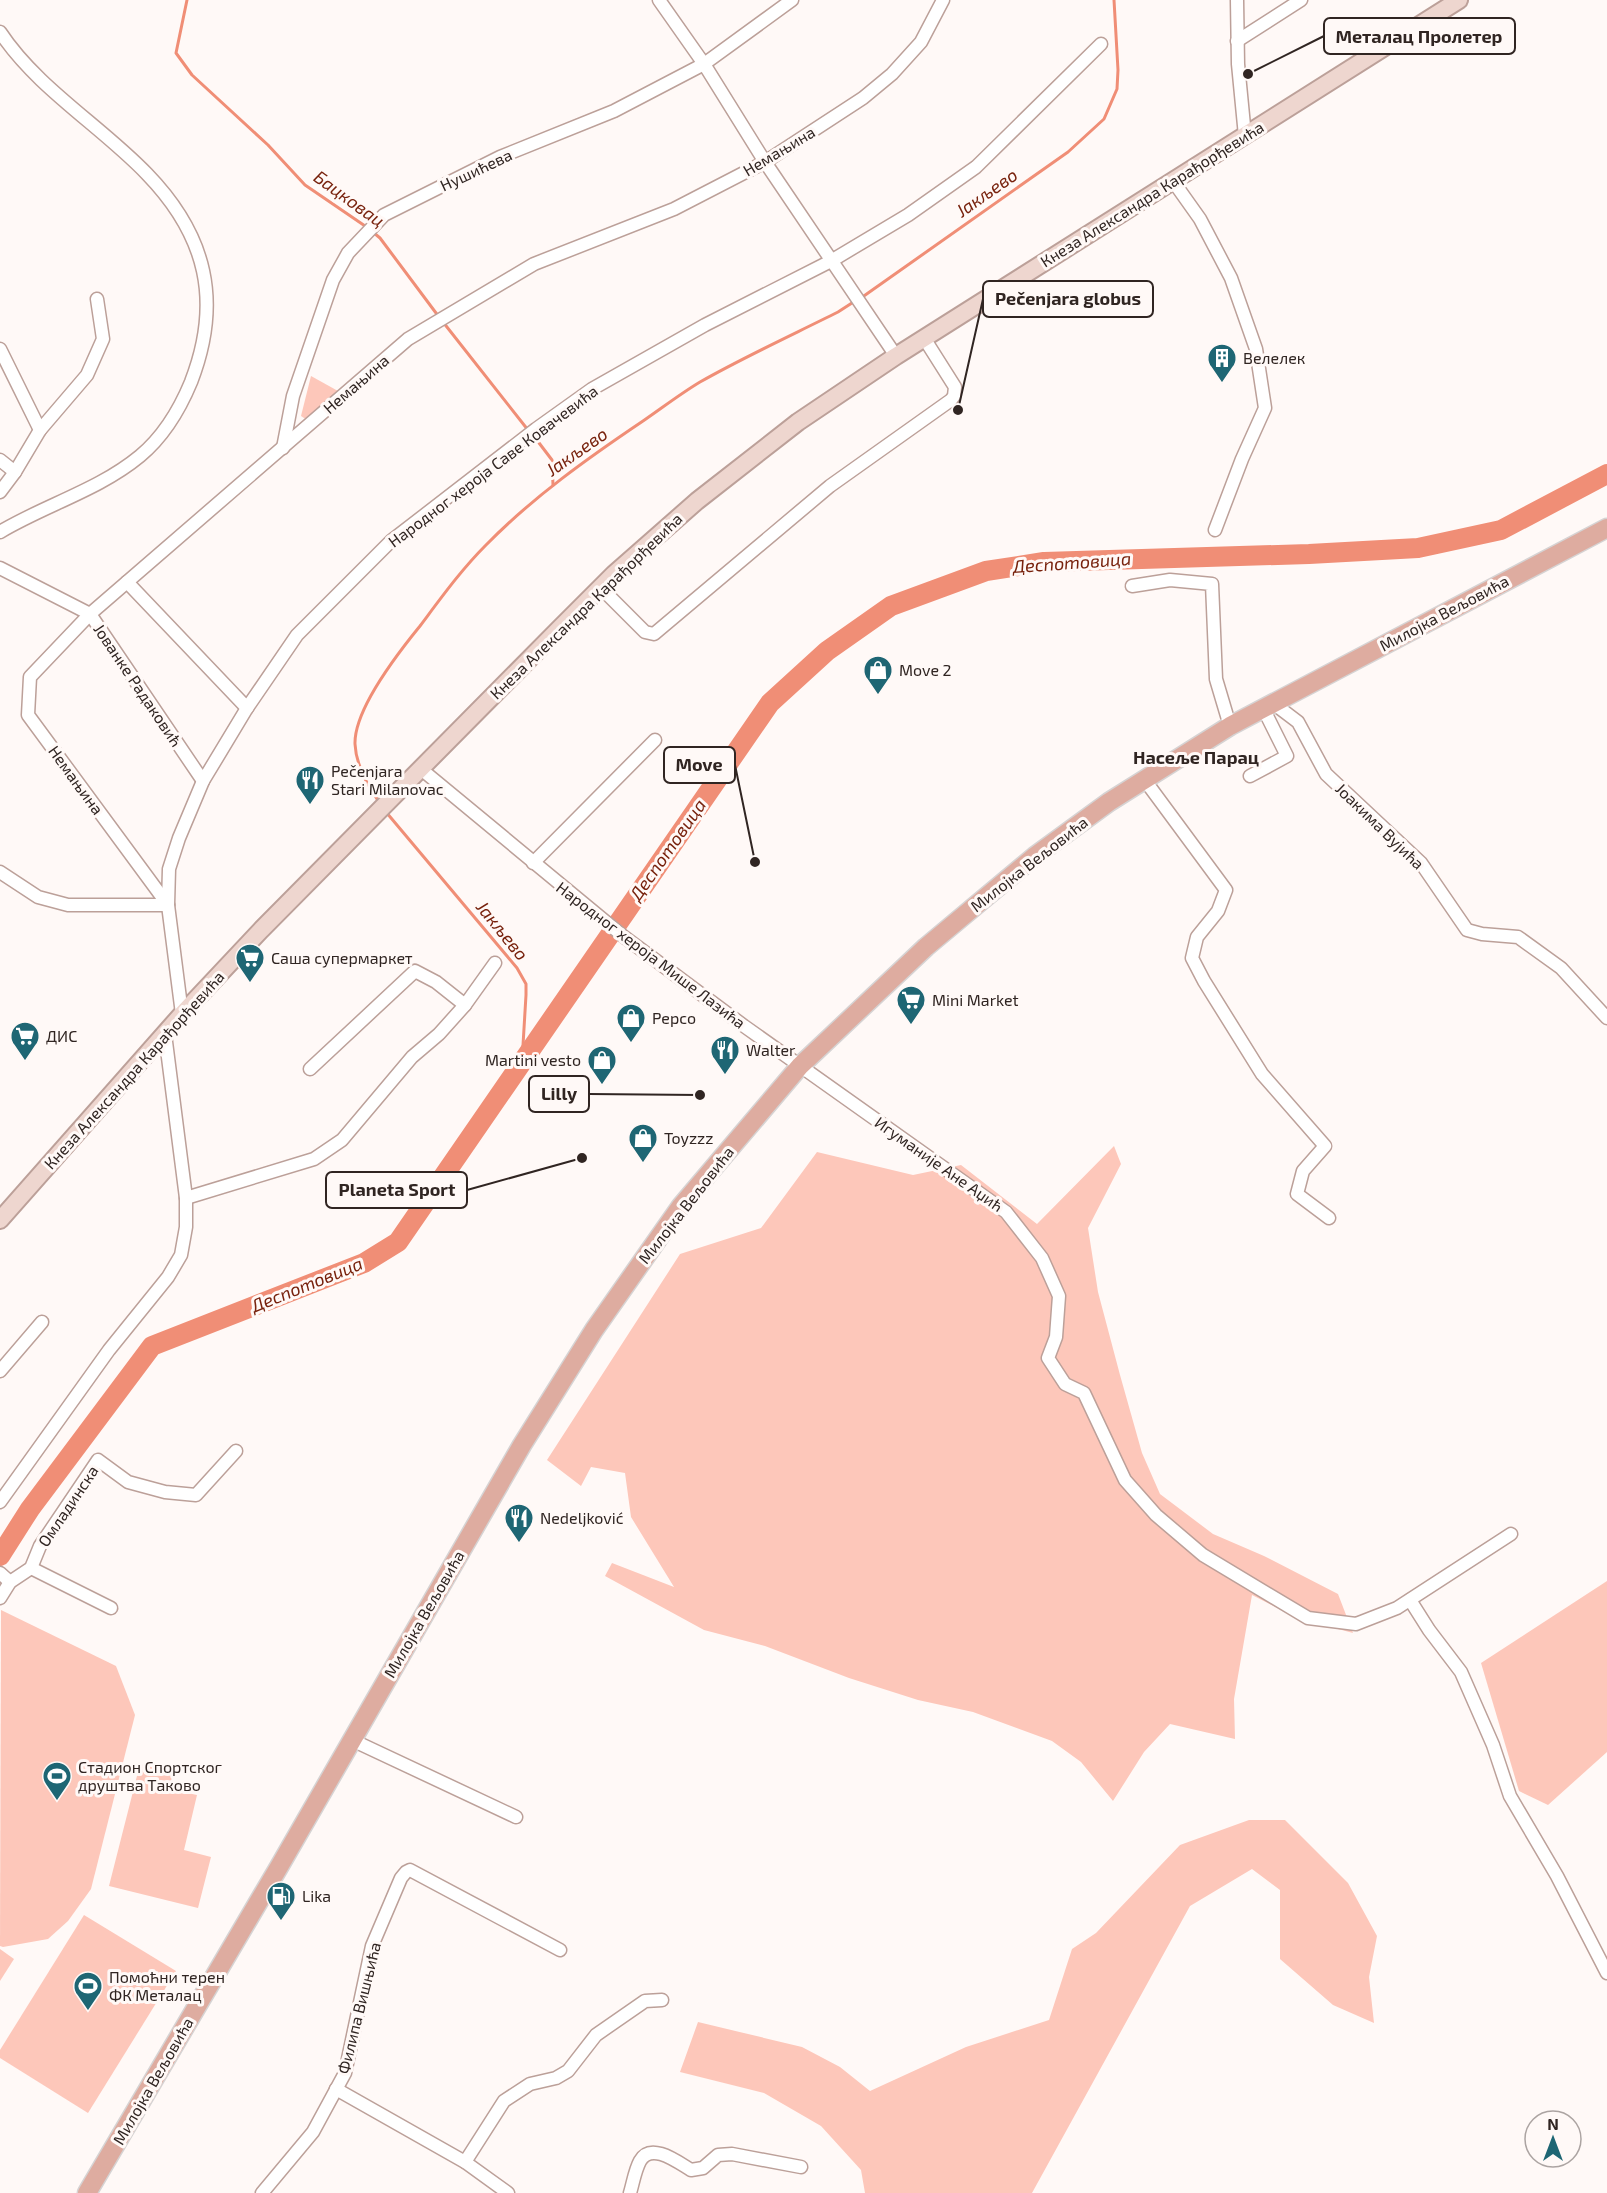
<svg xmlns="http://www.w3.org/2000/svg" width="1607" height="2193" viewBox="0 0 1607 2193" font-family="'Exo 2',sans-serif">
<rect width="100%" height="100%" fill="#fff9f7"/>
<g fill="#fdc7ba">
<polygon points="311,376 338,391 307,420 301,416"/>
<polygon points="1114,1146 1121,1164 1088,1228 1098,1292 1120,1375 1142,1453 1160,1494 1213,1534 1264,1556 1338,1594 1353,1633 1297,1618 1252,1595 1234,1699 1235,1739 1170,1724 1144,1752 1113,1801 1081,1762 1052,1741 973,1712 918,1700 849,1678 765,1646 704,1630 605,1576 612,1563 674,1587 631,1517 625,1473 591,1467 581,1486 547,1460 680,1254 761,1228 817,1152 913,1175 961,1165 1037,1224"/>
<polygon points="1607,1581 1607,1752 1548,1805 1519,1791 1481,1663"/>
<polygon points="1,1610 116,1666 135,1715 91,1889 68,1921 48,1939 3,1947 0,1946"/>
<polygon points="140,1764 173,1773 169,1789 197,1795 184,1850 211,1857 198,1908 109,1886"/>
<polygon points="1249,1820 1285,1820 1348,1883 1377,1936 1369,1977 1374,2023 1333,2005 1280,1959 1280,1890 1252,1869 1190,1906 1032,2193 865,2193 861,2170 821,2126 764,2093 680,2072 698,2022 802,2047 840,2067 870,2091 966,2047 1049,2020 1072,1949 1096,1933 1180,1845"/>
<polygon points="84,1915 176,1971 88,2113 0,2058 0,2050"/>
<polygon points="0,1949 14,1959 0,1981"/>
</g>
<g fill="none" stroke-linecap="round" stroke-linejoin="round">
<g stroke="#f08e76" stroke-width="3">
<polyline points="187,0 176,53 192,75 268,145 305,185 368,228"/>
<polyline points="374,233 380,238 439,317"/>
<polyline points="861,298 1068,152 1104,119 1117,89 1118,70 1114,0"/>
<polyline points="443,322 528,430"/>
<polyline points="533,435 552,460 553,485"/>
<path d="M379,802C367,785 356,765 355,744C354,709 398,653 420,626C441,598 461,570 486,545C533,497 588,458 643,421C662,408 680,394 700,382C744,357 792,335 838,312L855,301"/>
<polyline points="386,812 517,968 526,984 526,995 522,1062"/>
</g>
<polyline stroke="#f08e76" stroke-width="20" points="0,1556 30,1509 152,1346 364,1263 398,1242 770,703 827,651 891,606 986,571 1044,562 1309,554 1418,548 1501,530 1607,474"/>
<g stroke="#bca099" stroke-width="15">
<g id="street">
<polyline points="659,0 704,64 765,162 896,356"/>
<polyline points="1237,0 1238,64 1245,136"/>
<path d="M0,32C37,88 101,126 147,174C207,236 222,302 191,382C179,411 164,436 140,456C99,490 45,505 0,532"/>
<polyline points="1237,41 1301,0"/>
<polyline points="1173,181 1200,219 1231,278 1256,349 1265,408 1242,459 1215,530"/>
<polyline points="0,349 40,430"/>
<polyline points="283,448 293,396 333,280 348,253 384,215 500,157 614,111 704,64 792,0"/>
<polyline points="0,460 15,472"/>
<polyline points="0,492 15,472 40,430 87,375 103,339 97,299"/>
<polyline points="0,568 90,614 203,781"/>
<polyline points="127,582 247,708"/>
<polyline points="1132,586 1170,580 1212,584 1216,679 1230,726"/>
<polyline points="601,588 645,632 654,634 830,486 951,400 954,396 955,387 924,338"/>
<polyline points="1273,703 1298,722 1326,774 1421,863 1467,930 1482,934 1518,937 1561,968 1607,1018"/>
<polyline points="421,769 623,936 744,1026 1006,1212 1042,1258 1059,1296 1056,1337 1048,1358 1065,1384 1084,1393 1125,1480 1156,1515 1203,1555 1308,1618 1356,1624 1397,1608 1511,1534"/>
<polyline points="1250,776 1287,756 1263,708"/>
<polyline points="1144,779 1226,890 1218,911 1197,937 1192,958 1204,981 1262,1074 1325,1146 1303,1171 1297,1194 1329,1218"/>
<polyline points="533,863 655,740"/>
<polyline points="0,872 38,897 68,905 168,905"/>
<polyline points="168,905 28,715 30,677 90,614 408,339 534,264 674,209 765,162 863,98 892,74 921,42 943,0"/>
<polyline points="182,1014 168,905 169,869 179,838 203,781 247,708 297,635 391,541 536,429 592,389 705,325 831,261 908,215 976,167 1101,44"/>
<polyline points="310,1069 415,971 436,982 465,1005 495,963"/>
<polyline points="186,1198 314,1159 342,1140 412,1057 439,1034 465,1005"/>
<polyline points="0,1371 42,1322"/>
<polyline points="0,1502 109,1350 168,1277 181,1255 186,1227 186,1198 165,1034"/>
<polyline points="31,1568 111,1608"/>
<polyline points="0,1573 10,1582"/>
<polyline points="0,1598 10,1582 31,1568 40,1546 98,1460 128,1482 165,1492 196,1495 236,1451"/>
<polyline points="1410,1600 1429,1630 1461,1672 1493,1745 1510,1796 1557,1876 1607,1973"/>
<polyline points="352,1740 516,1817"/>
<polyline points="336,2089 465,2162 508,2193"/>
<polyline points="465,2162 504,2101 530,2084 556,2078 568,2071 596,2035 645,2001 662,2000"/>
<polyline points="262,2193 313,2132 345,2073 372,1946 401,1878 406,1872 410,1870 560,1950"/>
<path d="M630,2193C633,2183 635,2170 640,2161C651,2141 679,2163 691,2170L703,2168L718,2155L732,2154L801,2167"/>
</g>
</g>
<g stroke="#bca099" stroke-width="20">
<polyline id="secondary" points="0,1220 182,1014 261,930 558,630 614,574 697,501 798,422 896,356 1459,0"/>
</g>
<g stroke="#d6d3d3" stroke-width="21">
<polyline id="primary" points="87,2193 279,1867 522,1445 594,1330 681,1206 800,1066 926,947 1035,856 1109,802 1230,726 1607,528"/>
</g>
<use href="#street" stroke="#fff" stroke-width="12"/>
<use href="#secondary" stroke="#eed6cf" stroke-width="16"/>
<use href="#primary" stroke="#deaca0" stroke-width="18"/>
</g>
<defs>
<g id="building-pin" transform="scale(1.5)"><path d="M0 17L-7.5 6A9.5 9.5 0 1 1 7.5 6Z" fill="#1e6674" stroke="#fff9f7"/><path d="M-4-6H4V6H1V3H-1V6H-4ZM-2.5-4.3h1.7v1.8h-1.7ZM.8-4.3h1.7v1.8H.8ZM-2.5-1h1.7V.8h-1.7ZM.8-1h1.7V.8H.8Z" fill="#fff"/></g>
<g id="shop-pin" transform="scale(1.5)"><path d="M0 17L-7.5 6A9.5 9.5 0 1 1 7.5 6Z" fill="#1e6674" stroke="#fff9f7"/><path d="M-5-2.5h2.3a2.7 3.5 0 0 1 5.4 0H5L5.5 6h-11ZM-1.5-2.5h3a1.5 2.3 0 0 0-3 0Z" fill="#fff"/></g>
<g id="restaurant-pin" transform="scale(1.5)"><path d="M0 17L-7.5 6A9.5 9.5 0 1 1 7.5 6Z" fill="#1e6674" stroke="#fff9f7"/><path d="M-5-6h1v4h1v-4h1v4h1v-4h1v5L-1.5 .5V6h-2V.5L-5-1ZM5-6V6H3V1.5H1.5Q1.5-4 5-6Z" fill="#fff"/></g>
<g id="supermarket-pin" transform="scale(1.5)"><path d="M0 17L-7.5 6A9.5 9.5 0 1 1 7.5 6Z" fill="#1e6674" stroke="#fff9f7"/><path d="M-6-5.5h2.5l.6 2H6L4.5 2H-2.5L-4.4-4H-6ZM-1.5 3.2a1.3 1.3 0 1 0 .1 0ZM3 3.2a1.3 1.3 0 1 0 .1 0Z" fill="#fff"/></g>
<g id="stadium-pin" transform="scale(1.5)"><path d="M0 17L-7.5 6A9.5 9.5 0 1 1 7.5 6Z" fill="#1e6674" stroke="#fff9f7"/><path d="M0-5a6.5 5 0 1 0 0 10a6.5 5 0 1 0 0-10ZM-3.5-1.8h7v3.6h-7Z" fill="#fff"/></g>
<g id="fuel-pin" transform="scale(1.5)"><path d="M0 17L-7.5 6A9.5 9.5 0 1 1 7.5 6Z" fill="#1e6674" stroke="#fff9f7"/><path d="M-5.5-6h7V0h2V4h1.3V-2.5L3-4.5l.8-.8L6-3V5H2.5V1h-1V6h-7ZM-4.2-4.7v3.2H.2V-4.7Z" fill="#fff"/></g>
</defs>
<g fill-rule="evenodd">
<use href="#building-pin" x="1222" y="358"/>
<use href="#shop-pin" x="878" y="670"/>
<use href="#restaurant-pin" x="310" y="780"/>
<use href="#supermarket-pin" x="250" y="958"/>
<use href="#supermarket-pin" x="911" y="1000"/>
<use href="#shop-pin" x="631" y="1018"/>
<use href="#supermarket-pin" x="25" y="1036"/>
<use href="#restaurant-pin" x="725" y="1050"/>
<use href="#shop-pin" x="602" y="1060"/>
<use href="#shop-pin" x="643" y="1138"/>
<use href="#restaurant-pin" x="519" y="1518"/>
<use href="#stadium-pin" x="57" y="1776"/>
<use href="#fuel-pin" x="281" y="1896"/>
<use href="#stadium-pin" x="88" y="1986"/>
</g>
<g text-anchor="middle" stroke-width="6" stroke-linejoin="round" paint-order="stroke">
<g font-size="16" fill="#302522" stroke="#fff9f7">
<text transform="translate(779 151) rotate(-31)" y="6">Немањина</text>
<text transform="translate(476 170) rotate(-25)" y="6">Нушићева</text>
<text transform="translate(1152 194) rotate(-32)" y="6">Кнеза Александра Карађорђевића</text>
<text transform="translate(356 384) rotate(-41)" y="6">Немањина</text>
<text transform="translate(493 466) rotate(-37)" y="6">Народног хероја Саве Ковачевића</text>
<text transform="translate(586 606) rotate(-44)" y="6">Кнеза Александра Карађорђевића</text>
<text transform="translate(1444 613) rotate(-28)" y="6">Милојка Вељовића</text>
<text transform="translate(138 685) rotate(56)" y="6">Јованке Радаковић</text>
<text transform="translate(76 780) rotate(54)" y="6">Немањина</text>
<text transform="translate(1380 826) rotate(44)" y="6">Јоакима Вујића</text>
<text transform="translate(1029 864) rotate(-38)" y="6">Милојка Вељовића</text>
<text transform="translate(651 955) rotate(37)" y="6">Народног хероја Мише Лазића</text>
<text transform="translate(134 1070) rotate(-48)" y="6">Кнеза Александра Карађорђевића</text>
<text transform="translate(939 1164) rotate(35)" y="6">Игуманије Ане Аџић</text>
<text transform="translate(686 1205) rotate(-52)" y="6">Милојка Вељовића</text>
<text transform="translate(68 1506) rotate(-56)" y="6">Омладинска</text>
<text transform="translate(424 1614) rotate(-60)" y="6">Милојка Вељовића</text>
<text transform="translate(359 2008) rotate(-76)" y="6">Филипа Вишњића</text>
<text transform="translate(153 2081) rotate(-60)" y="6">Милојка Вељовића</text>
</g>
<g font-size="16" fill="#302522" stroke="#fff9f7" text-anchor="start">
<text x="1243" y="364">Велелек</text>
<text x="899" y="676">Move 2</text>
<text x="331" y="777">Pečenjara<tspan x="331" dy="18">Stari Milanovac</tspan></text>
<text x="271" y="964">Саша супермаркет</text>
<text x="932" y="1006">Mini Market</text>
<text x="652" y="1024">Pepco</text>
<text x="46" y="1042">ДИС</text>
<text x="746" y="1056">Walter</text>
<text x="581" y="1066" text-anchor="end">Martini vesto</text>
<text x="664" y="1144">Toyzzz</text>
<text x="540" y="1524">Nedeljković</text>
<text x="78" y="1773">Стадион Спортског<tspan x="78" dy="18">друштва Таково</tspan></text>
<text x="302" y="1902">Lika</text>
<text x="109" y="1983">Помоћни терен<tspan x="109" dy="18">ФК Металац</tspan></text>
</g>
<g font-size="18" font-style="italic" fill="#78220d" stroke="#fff9f7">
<text transform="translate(987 193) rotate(-35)" y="6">Јакљево</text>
<text transform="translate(349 199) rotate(36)" y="6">Бацковац</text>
<text transform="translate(577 452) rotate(-35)" y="6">Јакљево</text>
<text transform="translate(1072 563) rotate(-4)" y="6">Деспотовица</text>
<text transform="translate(668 850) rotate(-55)" y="6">Деспотовица</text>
<text transform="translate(502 931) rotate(51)" y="6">Јакљево</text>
<text transform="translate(307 1285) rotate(-22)" y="6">Деспотовица</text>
</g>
<g font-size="18" font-weight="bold" fill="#302522" stroke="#fff9f7">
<text x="1196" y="764">Насеље Парац</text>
</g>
</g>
<path fill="none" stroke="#302522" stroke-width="2" d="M1248 74L1324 36M958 410L983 299M755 862L735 765M700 1095L589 1094M582 1158L467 1190"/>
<g fill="#302522" stroke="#fff9f7" stroke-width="2">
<circle cx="1248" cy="74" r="6"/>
<circle cx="958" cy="410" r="6"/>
<circle cx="755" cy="862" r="6"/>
<circle cx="700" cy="1095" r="6"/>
<circle cx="582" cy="1158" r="6"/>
</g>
<g fill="#fff9f7" stroke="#302522" stroke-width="2">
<rect x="1324" y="18" width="191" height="36" rx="6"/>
<rect x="983" y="281" width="170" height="36" rx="6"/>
<rect x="664" y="747" width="71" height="36" rx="6"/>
<rect x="529" y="1076" width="60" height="36" rx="6"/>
<rect x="326" y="1172" width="141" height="36" rx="6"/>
</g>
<g font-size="18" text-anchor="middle" font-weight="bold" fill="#302522">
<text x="1419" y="43">Металац Пролетер</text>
<text x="1068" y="305">Pečenjara globus</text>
<text x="699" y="771">Move</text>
<text x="559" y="1100">Lilly</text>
<text x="397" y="1196">Planeta Sport</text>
</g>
<g transform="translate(1553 2139)"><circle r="28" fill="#fff9f7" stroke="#aca4a2" stroke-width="1.5"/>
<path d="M0-4.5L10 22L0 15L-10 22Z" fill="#1e6674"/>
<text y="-9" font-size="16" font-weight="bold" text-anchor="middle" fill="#302522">N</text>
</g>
</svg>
